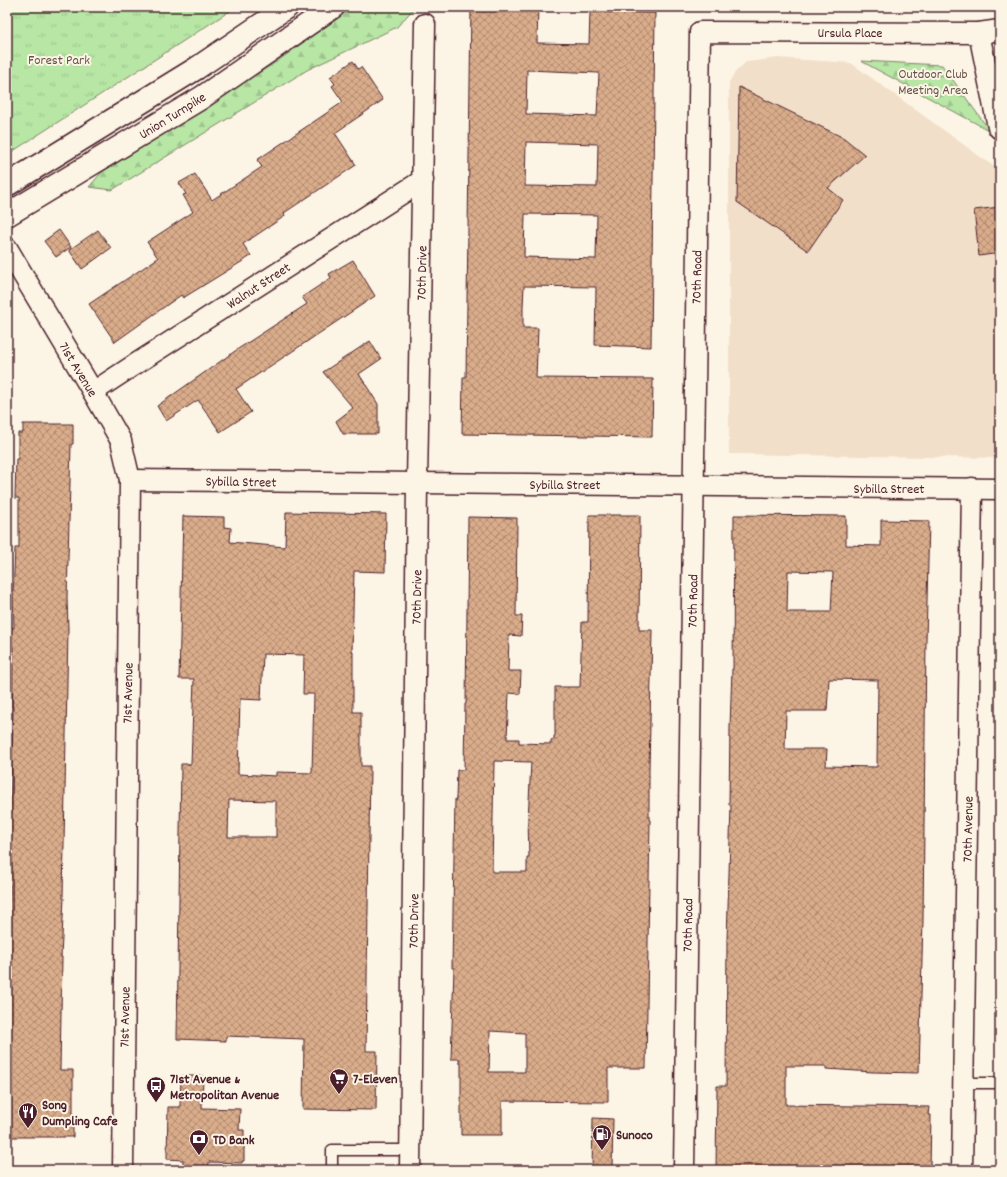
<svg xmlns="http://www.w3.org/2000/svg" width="1007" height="1177" viewBox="0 0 1007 1177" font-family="Dekko,sans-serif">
<defs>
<pattern id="grass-tufts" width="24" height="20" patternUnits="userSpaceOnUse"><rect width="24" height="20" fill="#b7e6a5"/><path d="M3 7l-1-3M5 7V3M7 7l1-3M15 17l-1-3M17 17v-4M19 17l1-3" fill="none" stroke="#9fc58e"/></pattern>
<pattern id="forest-firs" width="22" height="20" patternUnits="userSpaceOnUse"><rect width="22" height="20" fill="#b7e6a5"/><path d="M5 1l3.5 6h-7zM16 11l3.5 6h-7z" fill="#9fc58e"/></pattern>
<pattern id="building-cross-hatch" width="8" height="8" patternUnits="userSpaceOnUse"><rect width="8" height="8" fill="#d9ac8a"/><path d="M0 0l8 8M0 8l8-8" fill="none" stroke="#b28b71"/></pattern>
</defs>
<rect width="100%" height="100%" fill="#fcf5e5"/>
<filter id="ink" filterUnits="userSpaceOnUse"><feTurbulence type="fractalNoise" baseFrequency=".025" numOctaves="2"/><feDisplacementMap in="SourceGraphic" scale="8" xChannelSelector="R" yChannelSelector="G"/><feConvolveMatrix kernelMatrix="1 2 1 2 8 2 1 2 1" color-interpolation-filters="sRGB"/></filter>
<g filter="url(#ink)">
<polygon fill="#f2dfca" points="778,58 851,63 1000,171 1000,458 729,454 729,82 735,72 746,62"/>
<polygon fill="url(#grass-tufts)" stroke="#808268" points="7,7 236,7 7,155"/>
<g fill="url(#forest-firs)" stroke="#808268">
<polygon points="353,7 415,7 397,27 307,70 112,190 89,187 102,172 276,62"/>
<polygon points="861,61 942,65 990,131"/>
</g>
<g fill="url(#building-cross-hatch)" stroke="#4a1f2b" fill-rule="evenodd">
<path d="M471,7H538L537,43L589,44L590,12L655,13L651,347L595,345L596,287L524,286L523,307V328H538L536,378L653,379L652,437L462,434L463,377H466ZM527,70L599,73L597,116L526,114ZM526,142L598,144L597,187L525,186ZM525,214L597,215L596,259L524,257Z"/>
<polygon points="353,61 358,69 361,67 383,100 335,133 356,165 284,213 285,216 243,244 251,256 183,298 181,295 115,342 89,304 158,258 147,242 193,212 183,195 186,194 179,183 195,174 212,200 262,167 257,160 343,102 332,86 335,84 330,77"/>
<polygon points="739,87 844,138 865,155 828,188 843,200 808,251 737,202"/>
<polygon points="1000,207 1000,253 979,256 974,210"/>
<polygon points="59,230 71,247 56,257 44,241"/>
<polygon points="98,230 111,248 82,269 69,250"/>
<polygon points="353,260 375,296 236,389 251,412 220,432 198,400 166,421 157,406 238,349 307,304 302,297 331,278 329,274"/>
<polygon points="370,341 381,359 359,374 378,404 378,434 343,434 336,421 353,408 323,372"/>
<polygon points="23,424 73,424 73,444 71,444 67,598 68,629 63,898 64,898 61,957 62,957 60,1070 73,1070 73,1137 7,1137 7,932 8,932 10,885 8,885 13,707 12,707 13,647 9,647 10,627 14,628 13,595 15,548 19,548 19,498 15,498 16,459 18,459 18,433 23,433"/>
<path d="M286,512L386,514L385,572L354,571L352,652H353V712H361V766H370L366,1051H377L376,1110L303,1109L304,1039L226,1036V1041L177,1039L181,764H191L194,679H179L183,516L224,517V527L231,528L230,542L285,547ZM263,654L304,655L303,694H314L312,773L276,772V776L238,774L240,699L261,700ZM229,800L276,801V837H228Z"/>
<path d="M589,515H640L639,630H652L649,770V820H650L646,1068H608V1102L502,1101V1135H461V1063H459L460,1059H451L454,968H452L455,799H456L457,770H464L465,704H466L468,517L517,518L516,616H522L521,636L509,635L508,671H521L520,694L509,693L507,739H519V743L551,744V740H554V736H555V687H580L582,622H588ZM494,761L531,762L528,820L529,857H527V872H492ZM490,1031L525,1033V1072H489Z"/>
<path d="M734,515L846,516V545L881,546V520L929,521L926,641L923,920L919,1073L873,1072L826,1069V1066H786V1105L929,1107L928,1115H931L930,1170H716L717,1086H726L727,941L731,805H729L730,727L732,669H733ZM788,571L833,572L831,612H787ZM829,679L878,680L877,767L826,766L827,749H785L786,711H827Z"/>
<polygon points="181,1076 203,1076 202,1108 240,1109 239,1130 244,1130 244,1161 242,1161 242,1163 209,1162 208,1170 183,1170 183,1160 167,1159 168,1107 180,1107"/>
<polygon points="593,1118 613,1119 612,1170 592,1170"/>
</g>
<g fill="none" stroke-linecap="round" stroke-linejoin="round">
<g stroke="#4a1f2b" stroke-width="13">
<g id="lane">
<polyline points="964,1083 1000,1083"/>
<polyline points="332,1170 332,1150 411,1150"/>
</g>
</g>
<g stroke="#4a1f2b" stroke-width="23">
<g id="street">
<polyline points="979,33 998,127 1000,129"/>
<polyline points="7,248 93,392 121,441 130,480 123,1170"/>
<polyline points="93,392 134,365 423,180"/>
<polyline points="130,480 1000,489"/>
<polyline points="410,1170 417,483 425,24"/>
<polyline points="684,1170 700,32 979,33 1000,30"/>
<polyline points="962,1170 972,488"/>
</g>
</g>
<g stroke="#4a1f2b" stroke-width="25">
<g id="secondary">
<polyline points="7,185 197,68 287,7"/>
<polyline points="7,215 201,98 333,7"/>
</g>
</g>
<use href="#lane" stroke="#fcf5e5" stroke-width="10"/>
<use href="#street" stroke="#fcf5e5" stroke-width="20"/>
<use href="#secondary" stroke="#fcf5e5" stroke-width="22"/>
</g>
</g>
<defs>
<g id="supermarket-pin" transform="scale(1)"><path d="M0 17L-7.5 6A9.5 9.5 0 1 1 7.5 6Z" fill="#4a1f2b" stroke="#fcf5e5"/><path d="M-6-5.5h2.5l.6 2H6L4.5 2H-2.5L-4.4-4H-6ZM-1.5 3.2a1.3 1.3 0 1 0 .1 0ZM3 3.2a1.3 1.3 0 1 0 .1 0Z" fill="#fff"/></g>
<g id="bus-pin" transform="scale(1)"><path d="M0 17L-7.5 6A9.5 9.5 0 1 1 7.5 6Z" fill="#4a1f2b" stroke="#fcf5e5"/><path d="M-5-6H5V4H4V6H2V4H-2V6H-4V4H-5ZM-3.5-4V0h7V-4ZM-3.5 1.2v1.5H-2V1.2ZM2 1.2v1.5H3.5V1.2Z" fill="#fff"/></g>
<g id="restaurant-pin" transform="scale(1)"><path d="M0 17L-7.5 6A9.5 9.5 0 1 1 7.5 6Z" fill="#4a1f2b" stroke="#fcf5e5"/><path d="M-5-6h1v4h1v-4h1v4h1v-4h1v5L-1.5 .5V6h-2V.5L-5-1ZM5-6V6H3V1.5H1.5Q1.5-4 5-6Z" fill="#fff"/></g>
<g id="fuel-pin" transform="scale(1)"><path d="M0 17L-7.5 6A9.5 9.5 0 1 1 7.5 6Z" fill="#4a1f2b" stroke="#fcf5e5"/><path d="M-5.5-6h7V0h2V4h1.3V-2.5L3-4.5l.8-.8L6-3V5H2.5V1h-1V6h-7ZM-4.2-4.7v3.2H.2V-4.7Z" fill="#fff"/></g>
<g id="bank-pin" transform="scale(1)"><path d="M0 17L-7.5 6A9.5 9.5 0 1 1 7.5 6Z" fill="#4a1f2b" stroke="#fcf5e5"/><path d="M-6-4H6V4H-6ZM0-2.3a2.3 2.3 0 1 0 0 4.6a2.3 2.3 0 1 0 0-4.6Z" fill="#fff"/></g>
</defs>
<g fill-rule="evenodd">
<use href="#supermarket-pin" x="339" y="1078"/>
<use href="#bus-pin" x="156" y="1086"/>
<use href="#restaurant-pin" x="28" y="1112"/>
<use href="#fuel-pin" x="602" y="1134"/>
<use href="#bank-pin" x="199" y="1139"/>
</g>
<g text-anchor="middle" stroke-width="4" stroke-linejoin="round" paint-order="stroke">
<g font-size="14" fill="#4a1f2b" stroke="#fcf5e5">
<text x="850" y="37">Ursula Place</text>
<text transform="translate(172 115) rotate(-32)" y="5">Union Turnpike</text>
<text transform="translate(421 273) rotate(-89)" y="5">70th Drive</text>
<text transform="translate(696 277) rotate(-89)" y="5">70th Road</text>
<text transform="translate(258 285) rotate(-33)" y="5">Walnut Street</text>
<text transform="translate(79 369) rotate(59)" y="5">71st Avenue</text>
<text transform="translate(241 481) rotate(1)" y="5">Sybilla Street</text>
<text x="565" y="489">Sybilla Street</text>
<text x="889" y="493">Sybilla Street</text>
<text transform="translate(416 597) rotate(-89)" y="5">70th Drive</text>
<text transform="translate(692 601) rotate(-89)" y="5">70th Road</text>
<text transform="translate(127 693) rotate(-89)" y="5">71st Avenue</text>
<text transform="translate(967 829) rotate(-89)" y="5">70th Avenue</text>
<text transform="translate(413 921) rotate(-89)" y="5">70th Drive</text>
<text transform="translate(687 925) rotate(-89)" y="5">70th Road</text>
<text transform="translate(124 1017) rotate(-89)" y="5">71st Avenue</text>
</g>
<g font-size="14" fill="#65514a" stroke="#fcf5e5">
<text x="59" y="64">Forest Park</text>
<text x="933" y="78">Outdoor Club<tspan x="933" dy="16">Meeting Area</tspan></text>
</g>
<g font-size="14" font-weight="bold" fill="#4a1f2b" stroke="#fcf5e5" text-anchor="start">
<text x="170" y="1083">71st Avenue &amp;<tspan x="170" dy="16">Metropolitan Avenue</tspan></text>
<text x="353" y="1083">7-Eleven</text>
<text x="42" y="1109">Song<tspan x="42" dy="16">Dumpling Cafe</tspan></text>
<text x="616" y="1139">Sunoco</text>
<text x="213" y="1144">TD Bank</text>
</g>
</g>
<rect width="1007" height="1177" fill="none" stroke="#fcf5e5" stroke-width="24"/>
<rect x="12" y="12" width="983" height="1153" fill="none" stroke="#4a1f2b" stroke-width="1.5" filter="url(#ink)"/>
</svg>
